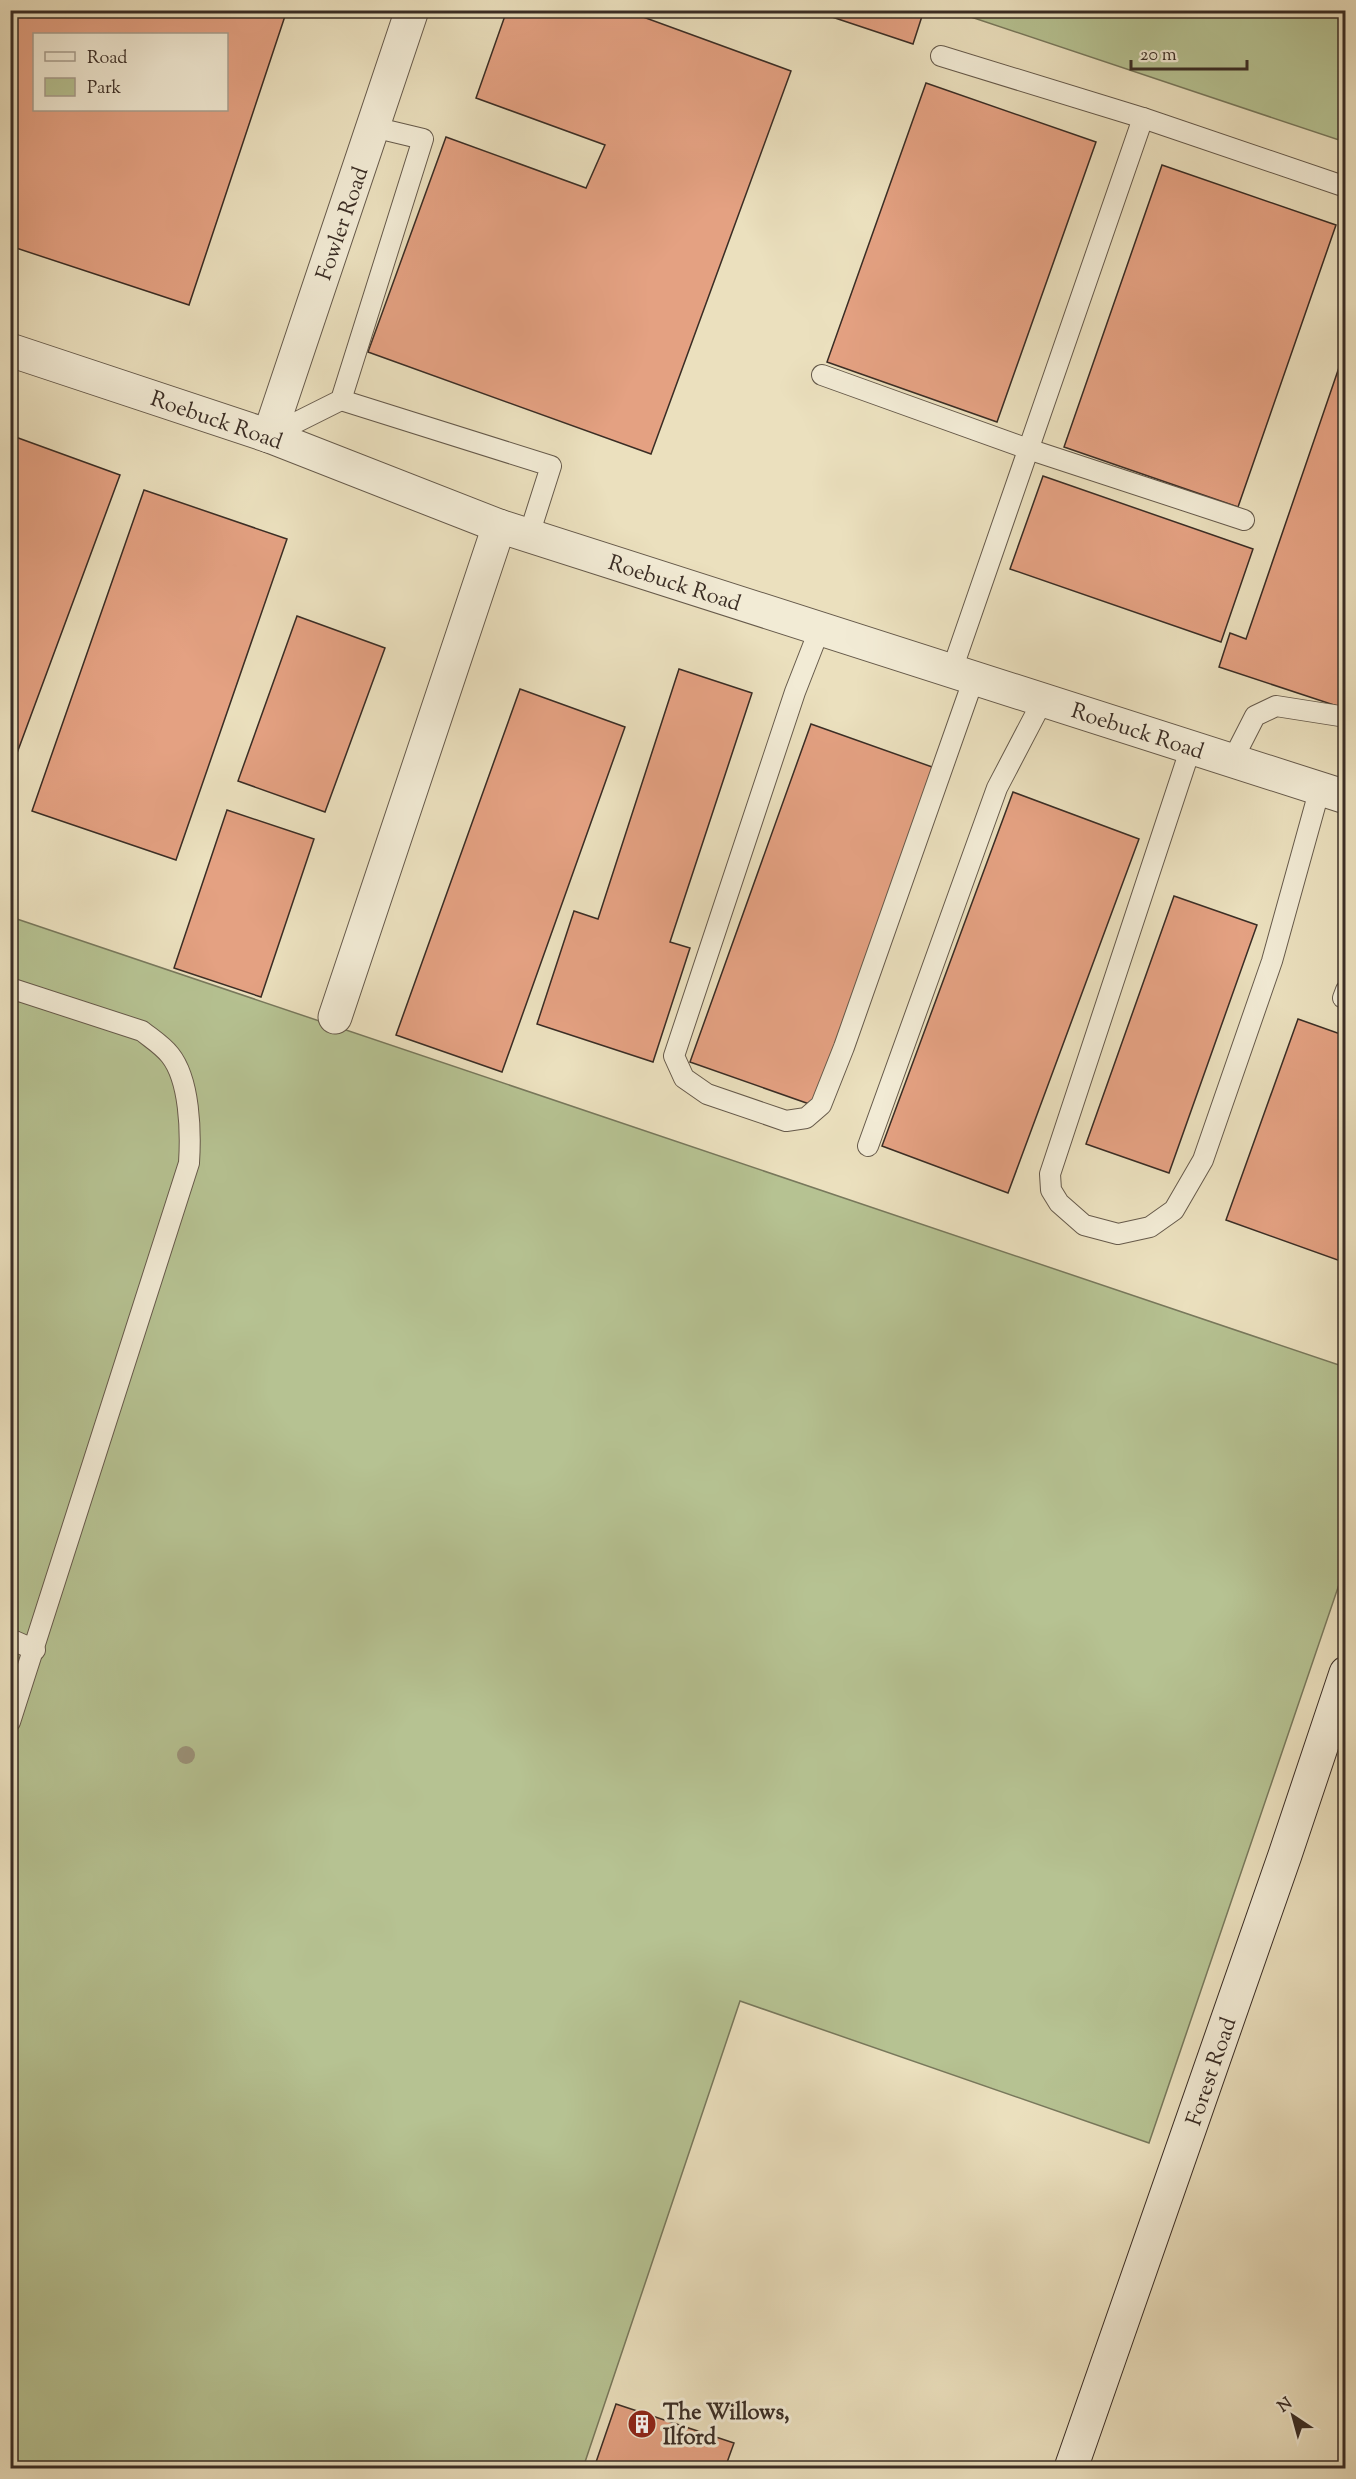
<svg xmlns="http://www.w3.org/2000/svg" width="1356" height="2479" viewBox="0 0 1356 2479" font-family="'Sorts Mill Goudy',serif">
<rect width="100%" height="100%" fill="#ebe0be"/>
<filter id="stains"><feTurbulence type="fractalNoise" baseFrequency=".00333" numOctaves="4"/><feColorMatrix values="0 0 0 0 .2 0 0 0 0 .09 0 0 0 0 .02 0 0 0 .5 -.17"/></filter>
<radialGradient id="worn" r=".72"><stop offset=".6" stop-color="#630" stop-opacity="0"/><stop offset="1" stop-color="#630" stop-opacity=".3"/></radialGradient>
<g fill="#b6c292" stroke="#78785c" stroke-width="1.5">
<polygon points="953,11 1345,11 1345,142"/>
<polygon points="11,917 1345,1367 1345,1567 1149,2143 740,2001 583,2468 11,2468"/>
</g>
<g fill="#e4a182" stroke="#3a2d25" stroke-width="1.5" fill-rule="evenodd">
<path d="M17,10H287L189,305L10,246V30ZM34,34H226V110H34Z"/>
<polygon points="507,10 624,10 791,71 651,454 368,352 446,137 586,188 605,145 476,98"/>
<polygon points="811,10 924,10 913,44"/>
<polygon points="926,83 1096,142 997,422 827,362"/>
<polygon points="1162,165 1336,225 1238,507 1064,447"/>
<polygon points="1346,347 1346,709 1219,667 1230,633 1246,639"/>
<polygon points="10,435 120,475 10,772"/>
<polygon points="1043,476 1253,549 1221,642 1010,569"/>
<polygon points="144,490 287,539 176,860 32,811"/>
<polygon points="297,616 385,648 325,812 238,781"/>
<polygon points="679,669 752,693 670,942 690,948 653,1062 537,1024 574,911 598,919"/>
<polygon points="520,689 625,727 502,1072 396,1035"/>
<polygon points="811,724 935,768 815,1106 690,1062"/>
<polygon points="1013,792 1139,839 1008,1193 882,1146"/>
<polygon points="227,810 314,839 261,997 174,968"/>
<polygon points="1174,896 1257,925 1169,1173 1086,1144"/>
<polygon points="1298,1019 1346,1036 1346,1263 1226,1220"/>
<polygon points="616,2404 734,2443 725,2468 594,2468"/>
</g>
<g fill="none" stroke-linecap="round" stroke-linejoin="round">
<g stroke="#665a4b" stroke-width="22">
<g id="lane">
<polyline points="941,56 1143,118 952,670"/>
<polyline points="1143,118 1343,186"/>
<polyline points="822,375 1028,449 1244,520"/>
<polyline points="341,400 551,466 529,535"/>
<polyline points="269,436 341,400 423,139 373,127"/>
<polyline points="820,628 795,692 674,1056 684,1078 707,1094 786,1121 806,1118 821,1105 844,1047 974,678"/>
<polyline points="1191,747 1050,1174 1051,1190 1059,1203 1084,1225 1118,1234 1150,1227 1174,1210 1203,1160 1272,961 1320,788"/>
<polyline points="1232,761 1255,716 1276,706 1346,717"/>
<path d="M10,988L142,1031C152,1039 162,1045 170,1055C190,1080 191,1132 189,1163L10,1722"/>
<polyline points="1343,998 1346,990"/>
<polyline points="868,1146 997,788 1043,700"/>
<polyline points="10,1639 35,1650"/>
</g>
</g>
<g stroke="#665a4b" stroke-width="35">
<g id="street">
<polyline points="10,350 269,436 499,526 1346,797"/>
<polyline points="269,436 412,10"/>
<polyline points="335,1017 499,526"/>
</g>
</g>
<g stroke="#3a2d25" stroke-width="35">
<polyline id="secondary" points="1071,2468 1285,1855 1346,1673"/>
</g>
<use href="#lane" stroke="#f2ebd5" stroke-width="20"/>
<use href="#street" stroke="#f2ebd5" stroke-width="33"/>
<use href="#secondary" stroke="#f2ebd5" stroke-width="33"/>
</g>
<circle fill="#9b9279" cx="186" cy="1755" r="9"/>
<defs>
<g id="building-disc" transform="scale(1.5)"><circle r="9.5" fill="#8f2418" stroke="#f2ebd5"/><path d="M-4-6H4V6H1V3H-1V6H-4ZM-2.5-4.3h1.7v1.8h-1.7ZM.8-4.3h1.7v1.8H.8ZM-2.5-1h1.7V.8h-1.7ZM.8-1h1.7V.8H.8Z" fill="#fff"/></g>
</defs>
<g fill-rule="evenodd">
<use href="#building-disc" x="642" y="2424"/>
</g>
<g text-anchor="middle" stroke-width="6" stroke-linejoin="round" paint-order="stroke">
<g font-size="22" fill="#3a2d25" stroke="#f2ebd5">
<text transform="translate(341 223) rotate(-71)" y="8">Fowler Road</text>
<text transform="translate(217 419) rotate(19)" y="8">Roebuck Road</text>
<text transform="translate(675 582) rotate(18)" y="8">Roebuck Road</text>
<text transform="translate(1138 730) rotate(18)" y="8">Roebuck Road</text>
<text transform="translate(1210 2071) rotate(-71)" y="8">Forest Road</text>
</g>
<g font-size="22" font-weight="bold" fill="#3a2d25" stroke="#f2ebd5" text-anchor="start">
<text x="663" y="2419">The Willows,<tspan x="663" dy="25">Ilford</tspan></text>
</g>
</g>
<rect width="1356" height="2479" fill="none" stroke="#ebe0be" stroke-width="36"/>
<rect x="12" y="12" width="1332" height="2455" fill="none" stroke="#3a2d25" stroke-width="3"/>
<rect x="18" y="18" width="1320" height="2443" fill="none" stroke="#3a2d25" stroke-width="1.5"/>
<rect x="33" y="33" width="195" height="78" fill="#f2ebd5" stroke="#a89f8f" stroke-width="1.5"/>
<rect x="45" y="52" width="30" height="9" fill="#f2ebd5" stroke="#a89f8f" stroke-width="1.5"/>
<text x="87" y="63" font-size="18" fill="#3a2d25">Road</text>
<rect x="45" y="78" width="30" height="18" fill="#b6c292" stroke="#a89f8f" stroke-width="1.5"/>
<text x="87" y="93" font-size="18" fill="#3a2d25">Park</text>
<g transform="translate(1293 2416) rotate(324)" stroke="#f2ebd5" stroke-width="4.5" paint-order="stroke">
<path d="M0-4.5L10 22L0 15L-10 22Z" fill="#3a2d25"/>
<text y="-9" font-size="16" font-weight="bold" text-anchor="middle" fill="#3a2d25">N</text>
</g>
<path d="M1131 60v9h116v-9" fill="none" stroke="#3a2d25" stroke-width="3"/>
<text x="1140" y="60" font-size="18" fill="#3a2d25" stroke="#f2ebd5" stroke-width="4.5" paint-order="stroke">20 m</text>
<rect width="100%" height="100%" filter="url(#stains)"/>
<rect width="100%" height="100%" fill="url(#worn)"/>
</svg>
